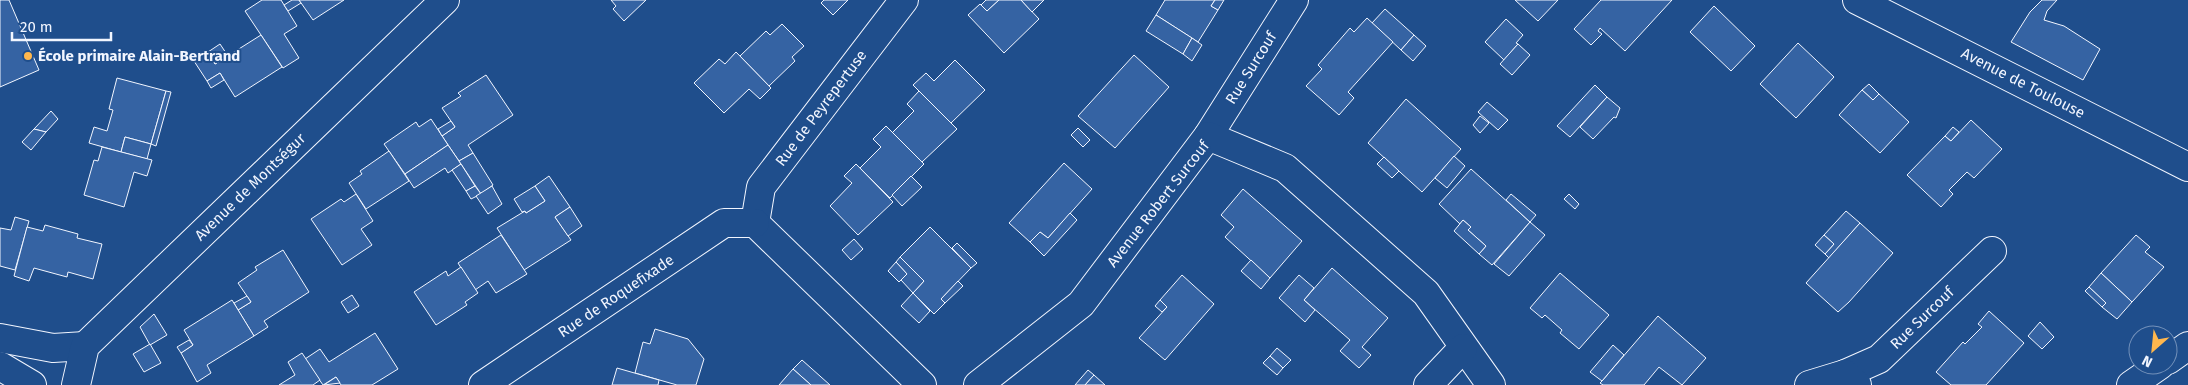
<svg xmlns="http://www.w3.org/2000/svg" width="2188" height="385" viewBox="0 0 2188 385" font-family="'Fira Sans',sans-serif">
<rect width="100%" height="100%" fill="#1f4e8c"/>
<g fill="#3563a3" stroke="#f2f6ff">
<polygon points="0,0 9,0 39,70 0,87"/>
<polygon points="262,0 281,0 297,26 284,34 299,58 283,68 245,11"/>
<polygon points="292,0 299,0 301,3 288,11 284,5"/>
<polygon points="299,0 344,0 313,20"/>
<polygon points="611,0 646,0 624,21 613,9 616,6"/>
<polygon points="824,0 848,0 833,15 821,3"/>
<polygon points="986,0 999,0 987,11 981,5"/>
<polygon points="999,0 1021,0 1039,19 1004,53 968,15 980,4 987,11"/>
<polygon points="1021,0 1044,0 1032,12"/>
<polygon points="1165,0 1215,0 1211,6 1218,10 1198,42 1156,15"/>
<polygon points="1215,0 1224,0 1218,10 1211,6"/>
<polygon points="1515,0 1558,0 1538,21"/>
<polygon points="1601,0 1672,0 1625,51 1600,28 1598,31 1602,34 1591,45 1574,29"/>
<polygon points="2042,0 2057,0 2047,11 2044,20 2064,26 2100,49 2083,80 2011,42 2030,12"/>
<polygon points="1714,6 1755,46 1731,71 1690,32"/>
<polygon points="1385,9 1414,35 1401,50 1372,23"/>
<polygon points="1156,15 1192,38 1183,54 1146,31"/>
<polygon points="1367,18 1393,42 1348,92 1354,98 1339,115 1306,86 1322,69 1318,65 1350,28 1354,32"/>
<polygon points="1506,19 1523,35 1516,43 1518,44 1504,60 1485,42"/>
<polygon points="782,24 804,46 792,57 795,61 769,86 740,56 766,31 770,35"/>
<polygon points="261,35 282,67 235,97 220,73 207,81 194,61 208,52 215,64"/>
<polygon points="1414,35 1426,46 1413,61 1401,50"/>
<polygon points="1192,38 1202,45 1192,61 1183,54"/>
<polygon points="1798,43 1834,77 1796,118 1760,84"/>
<polygon points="220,44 228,56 215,64 208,52"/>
<polygon points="1518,44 1530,55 1512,75 1500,64"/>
<polygon points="736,52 771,88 760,99 749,89 724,113 694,83 719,59 725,64"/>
<polygon points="1134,55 1169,87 1115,148 1078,116"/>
<polygon points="955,60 985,90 951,123 913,85 926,73 934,81"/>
<polygon points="220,73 224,80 211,88 207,81"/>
<polygon points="486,75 513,115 468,145 473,153 459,161 442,136 455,127 442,108 461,96 458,93"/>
<polygon points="117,78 166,91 151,144 125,137 121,152 89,143 94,127 107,131 113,110 109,109"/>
<polygon points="1869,84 1879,94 1873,100 1862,90"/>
<polygon points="1595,85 1607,97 1570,137 1557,126"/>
<polygon points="1862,90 1873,100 1879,94 1909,122 1880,153 1839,115"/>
<polygon points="166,91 171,92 156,146 151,144"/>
<polygon points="919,91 957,129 922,162 892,133 914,111 907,104"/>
<polygon points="1607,97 1620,108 1616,118 1614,117 1593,139 1580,127"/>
<polygon points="1406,99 1461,149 1422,192 1368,143"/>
<polygon points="1487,102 1508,120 1498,130 1478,112"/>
<polygon points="51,111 58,119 46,132 34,129"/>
<polygon points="1480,116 1489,123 1480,133 1473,125"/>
<polygon points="431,119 448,145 405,174 384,144 416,122 419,127"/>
<polygon points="1971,120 2002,149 1974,178 1967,172 1949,190 1953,194 1941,207 1907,175 1945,136 1951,141"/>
<polygon points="451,121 455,127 442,136 438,129"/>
<polygon points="886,126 924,164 890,198 860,168 881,147 873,139"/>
<polygon points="1953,127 1959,132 1951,141 1945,136"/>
<polygon points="1078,128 1090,140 1083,147 1071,135"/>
<polygon points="34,129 46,132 31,150 22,142"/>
<polygon points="125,137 151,144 147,159 121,152"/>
<polygon points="448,145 461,164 448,173 445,168 414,188 405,174"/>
<polygon points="102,147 152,160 147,176 134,172 124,207 84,195 94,160 98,161"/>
<polygon points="389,151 409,181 366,209 349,183 362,174 360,171"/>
<polygon points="473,153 493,185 481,194 459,161"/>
<polygon points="1454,156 1465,166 1447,188 1435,178"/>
<polygon points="1384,157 1399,171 1392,178 1377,164"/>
<polygon points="1064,163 1092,189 1048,238 1040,232 1030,242 1009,223"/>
<polygon points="461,164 475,186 466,191 452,170"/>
<polygon points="856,164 893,202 858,235 830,206 852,183 844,176"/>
<polygon points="1471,169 1530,222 1492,265 1479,254 1486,246 1468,230 1471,227 1463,220 1460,224 1439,204"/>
<polygon points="549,176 570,207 555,217 571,240 524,270 497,228 525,211 526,213 545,201 535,186"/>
<polygon points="911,176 922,187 902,206 892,195"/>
<polygon points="475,186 481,194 471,199 466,191"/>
<polygon points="492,186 502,204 488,214 476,196"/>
<polygon points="535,186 545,201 526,213 525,211 522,212 514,199"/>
<polygon points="1243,189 1302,241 1270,278 1225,237 1234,227 1221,215"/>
<polygon points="356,194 373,221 361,229 372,245 342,265 311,219 341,199 344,202"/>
<polygon points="1511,194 1536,215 1530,222 1506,200"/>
<polygon points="1569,194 1579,204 1575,209 1564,199"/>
<polygon points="570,207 582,226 568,236 555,217"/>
<polygon points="1846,211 1860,223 1829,258 1825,254 1834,244 1824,235"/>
<polygon points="1070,213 1077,220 1044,256 1030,242 1040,232 1048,238"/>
<polygon points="15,217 29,221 15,270 0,266 0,228 11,230"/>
<polygon points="1463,220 1471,227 1468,230 1486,246 1479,254 1454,231"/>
<polygon points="1530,222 1545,235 1509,276 1494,264"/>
<polygon points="1860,223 1893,253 1849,302 1838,312 1806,283"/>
<polygon points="45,225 78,234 77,238 102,244 93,279 68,272 67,277 34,268 29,281 14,276 27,227 43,231"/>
<polygon points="930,227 971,268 941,299 945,303 934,314 913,293 924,281 900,257"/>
<polygon points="501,235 527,274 496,293 488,281 475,290 458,263"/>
<polygon points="1824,235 1834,244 1825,254 1815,245"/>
<polygon points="2136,235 2150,247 2145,252 2164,267 2132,302 2101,273"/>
<polygon points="854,239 863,249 851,260 842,250"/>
<polygon points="957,243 977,263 971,268 952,248"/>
<polygon points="283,250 309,292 264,321 268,327 254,336 238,310 251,302 238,283 257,270 255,267"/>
<polygon points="900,257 924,281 913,293 901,280 907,274 896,262"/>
<polygon points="1251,260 1270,278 1261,289 1241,271"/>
<polygon points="896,262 907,274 899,282 888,271"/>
<polygon points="461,267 478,293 465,302 467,305 436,325 414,292 446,271 448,276"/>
<polygon points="1332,268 1388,318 1362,347 1371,355 1359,368 1340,351 1350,340 1304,300"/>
<polygon points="1560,273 1609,315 1579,349 1560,333 1562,330 1545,315 1542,318 1530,308"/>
<polygon points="2101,273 2132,302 2117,319 2102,307 2106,303 2089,287"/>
<polygon points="1182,275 1214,304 1165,360 1139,338 1167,307 1160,300"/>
<polygon points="1299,275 1314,288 1304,300 1315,310 1305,322 1279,298"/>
<polygon points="958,281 963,286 945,303 941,299"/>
<polygon points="2089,287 2106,303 2102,307 2085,291"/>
<polygon points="913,293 930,311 919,323 901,306"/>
<polygon points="352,295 359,306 348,313 341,302"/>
<polygon points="247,296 251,302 238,310 234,303"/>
<polygon points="232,300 254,336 207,365 211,373 197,382 181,353 193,345 184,330"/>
<polygon points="1160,300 1167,307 1162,312 1155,306"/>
<polygon points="1989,311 2024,343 1986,385 1951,385 1936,372 1963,342 1965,344 1982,327 1978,324"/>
<polygon points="154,314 167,335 150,345 140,327"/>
<polygon points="1658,316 1706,358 1682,385 1659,367 1644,385 1603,385 1600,383 1602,381"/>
<polygon points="2040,322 2054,337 2042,349 2028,336"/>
<polygon points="655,329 688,339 704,359 696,385 677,385 635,373 643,342 650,344"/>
<polygon points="375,333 398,369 372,385 341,385 336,377 323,385 305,359 320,349 329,362"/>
<polygon points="189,340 193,345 181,353 177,347"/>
<polygon points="150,344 161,363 144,372 133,354"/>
<polygon points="1613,345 1624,355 1602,381 1590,372"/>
<polygon points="1277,348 1291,360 1283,368 1270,356"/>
<polygon points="302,353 320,380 313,385 279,385 295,375 288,362"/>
<polygon points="1270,356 1283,368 1277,375 1263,363"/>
<polygon points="802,360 830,385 811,385 793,369"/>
<polygon points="617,368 659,380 658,385 612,385"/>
<polygon points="793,369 811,385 779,385"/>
<polygon points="1088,370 1094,375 1085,385 1075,385"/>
<polygon points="1094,375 1105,385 1085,385"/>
<polygon points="336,377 340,383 324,385"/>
</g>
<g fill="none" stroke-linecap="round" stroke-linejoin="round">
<g stroke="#f2f6ff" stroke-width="30">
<g id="minor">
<polyline points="1208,136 1294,0"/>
<polyline points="755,223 761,187 904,0"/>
<polyline points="755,223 922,385"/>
<polyline points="0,338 53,348 85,346"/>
<polyline points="0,366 32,385"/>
<polyline points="1845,374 1879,359 1992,251"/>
<polyline points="76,385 85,346 445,0"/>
<polyline points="483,385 724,223 755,223"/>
<polyline points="978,385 1081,304 1208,136 1285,168 1426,293 1491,385"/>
<polyline points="1428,385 1463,348"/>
<polyline points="1809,385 1845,374 1857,385"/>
</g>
</g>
<g stroke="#f2f6ff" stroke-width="30">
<g id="tertiary">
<polyline points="1857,0 2188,167"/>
<polyline points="2168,360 2188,346"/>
<polyline points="2131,385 2160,365"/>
</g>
</g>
<use href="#minor" stroke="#1f4e8c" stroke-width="28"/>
<use href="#tertiary" stroke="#1f4e8c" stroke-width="28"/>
</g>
<circle fill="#ffb74d" stroke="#1f4e8c" stroke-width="2" cx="28" cy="56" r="5"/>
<g text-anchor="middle" stroke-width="4" stroke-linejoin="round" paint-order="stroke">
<g font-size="15" font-weight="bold" fill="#f2f6ff" stroke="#1f4e8c" text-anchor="start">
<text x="38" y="61">École primaire Alain-Bertrand</text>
</g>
<g font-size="15" fill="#f2f6ff" stroke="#1f4e8c">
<text transform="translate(1251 68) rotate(-58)" y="5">Rue Surcouf</text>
<text transform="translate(2023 83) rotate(27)" y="5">Avenue de Toulouse</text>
<text transform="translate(821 108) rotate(-53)" y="5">Rue de Peyrepertuse</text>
<text transform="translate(250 187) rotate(-44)" y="5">Avenue de Montségur</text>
<text transform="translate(1158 204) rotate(-52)" y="5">Avenue Robert Surcouf</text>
<text transform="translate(616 296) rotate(-34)" y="5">Rue de Roquefixade</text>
<text transform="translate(1922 318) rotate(-44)" y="5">Rue Surcouf</text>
</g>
</g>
<g transform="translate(2153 350) rotate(207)"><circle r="24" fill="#1f4e8c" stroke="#7391ba"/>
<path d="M0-4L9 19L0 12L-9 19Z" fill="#ffb74d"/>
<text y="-8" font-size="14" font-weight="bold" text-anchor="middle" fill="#f2f6ff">N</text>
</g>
<path d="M12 32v8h99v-8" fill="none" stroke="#f2f6ff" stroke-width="2.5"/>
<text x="20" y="32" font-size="15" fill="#f2f6ff" stroke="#1f4e8c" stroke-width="4" paint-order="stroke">20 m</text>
</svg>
